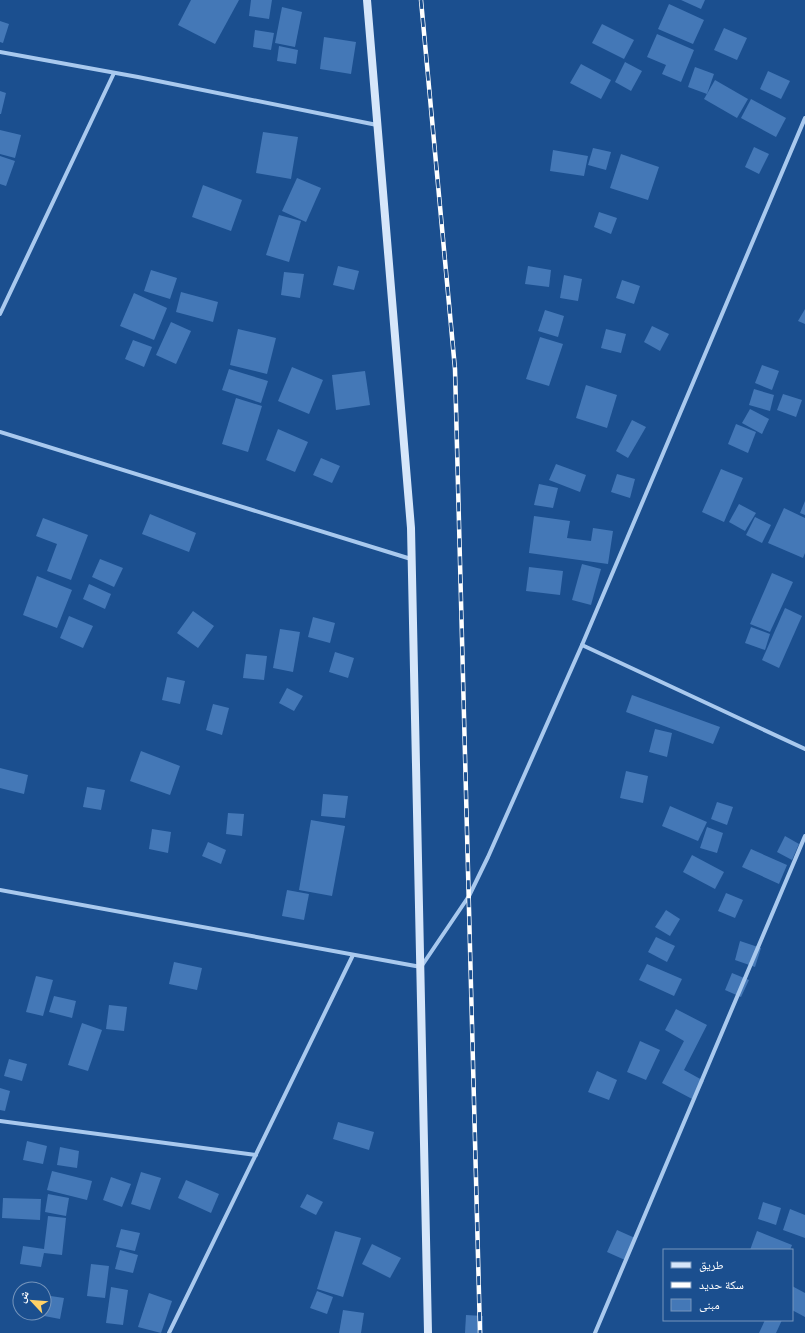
<svg xmlns="http://www.w3.org/2000/svg" width="805" height="1333" viewBox="0 0 805 1333" font-family="Karla,'Noto Naskh Arabic',sans-serif">
<rect width="100%" height="100%" fill="#1b4f8f"/>
<g fill="#4478b7">
<polygon points="191,0 239,0 215,44 178,25"/>
<polygon points="251,0 272,0 269,19 249,16"/>
<polygon points="681,0 705,0 701,9"/>
<polygon points="669,4 704,20 693,44 658,29"/>
<polygon points="282,7 302,12 295,47 275,43"/>
<polygon points="0,21 9,24 3,43 0,42"/>
<polygon points="602,24 634,40 624,59 592,43"/>
<polygon points="724,28 747,38 737,60 714,50"/>
<polygon points="255,30 274,33 271,50 253,47"/>
<polygon points="657,34 694,50 681,82 662,74 666,65 647,57"/>
<polygon points="324,37 356,42 351,74 320,69"/>
<polygon points="279,46 298,50 296,64 277,61"/>
<polygon points="625,62 642,71 631,91 615,82"/>
<polygon points="581,64 611,80 601,99 570,83"/>
<polygon points="695,67 714,74 707,94 688,87"/>
<polygon points="768,71 790,81 781,99 760,89"/>
<polygon points="715,80 748,99 737,118 704,99"/>
<polygon points="0,91 6,93 1,114 0,114"/>
<polygon points="751,99 786,118 776,137 741,118"/>
<polygon points="0,130 21,135 15,158 0,154"/>
<polygon points="263,132 298,137 291,179 256,173"/>
<polygon points="754,147 769,154 759,174 745,167"/>
<polygon points="593,148 611,152 606,170 588,165"/>
<polygon points="553,150 588,156 584,176 550,171"/>
<polygon points="621,154 659,167 648,200 610,188"/>
<polygon points="0,156 15,161 6,186 0,184"/>
<polygon points="297,178 321,188 306,222 282,211"/>
<polygon points="203,185 242,200 231,231 192,217"/>
<polygon points="599,212 617,218 611,234 594,227"/>
<polygon points="279,215 301,221 289,262 266,255"/>
<polygon points="338,266 359,271 354,290 333,285"/>
<polygon points="528,266 551,270 549,287 525,284"/>
<polygon points="151,270 177,278 170,299 144,291"/>
<polygon points="284,272 304,274 300,298 281,295"/>
<polygon points="564,275 582,279 578,301 560,298"/>
<polygon points="622,280 640,286 634,304 616,298"/>
<polygon points="181,292 218,302 213,322 176,312"/>
<polygon points="134,293 167,308 154,340 120,326"/>
<polygon points="805,309 805,324 798,321"/>
<polygon points="545,310 564,316 558,337 538,331"/>
<polygon points="171,322 191,331 176,364 156,355"/>
<polygon points="652,326 669,334 660,351 644,342"/>
<polygon points="238,329 276,338 267,374 230,365"/>
<polygon points="606,329 626,334 621,353 601,348"/>
<polygon points="540,337 563,344 549,386 526,379"/>
<polygon points="133,340 152,347 144,367 125,359"/>
<polygon points="762,365 779,371 772,390 755,383"/>
<polygon points="292,367 323,380 309,414 278,401"/>
<polygon points="229,369 268,381 261,403 222,390"/>
<polygon points="365,371 370,405 336,410 332,375"/>
<polygon points="586,385 617,395 607,428 576,418"/>
<polygon points="754,389 774,395 770,411 749,405"/>
<polygon points="783,394 802,400 796,417 777,410"/>
<polygon points="236,398 262,406 248,452 222,444"/>
<polygon points="750,409 769,419 762,434 742,423"/>
<polygon points="632,420 646,427 628,458 616,451"/>
<polygon points="736,424 756,432 748,453 728,444"/>
<polygon points="278,429 308,442 295,472 266,460"/>
<polygon points="321,458 340,466 332,483 313,475"/>
<polygon points="556,464 586,475 580,492 549,480"/>
<polygon points="721,469 743,478 724,522 702,512"/>
<polygon points="617,474 635,479 630,498 611,492"/>
<polygon points="539,484 558,488 553,508 534,505"/>
<polygon points="805,501 805,515 800,513"/>
<polygon points="739,504 756,513 745,531 729,522"/>
<polygon points="784,508 805,518 805,553 803,558 768,543"/>
<polygon points="150,514 196,533 189,552 142,534"/>
<polygon points="534,516 570,521 567,538 591,541 593,528 613,531 608,564 529,553"/>
<polygon points="755,517 771,525 762,543 746,535"/>
<polygon points="43,518 88,535 71,580 47,571 57,544 36,536"/>
<polygon points="100,559 123,568 114,587 92,577"/>
<polygon points="582,564 601,569 591,605 572,600"/>
<polygon points="529,567 563,571 560,595 526,591"/>
<polygon points="772,573 793,582 770,632 750,624"/>
<polygon points="37,576 72,590 57,628 23,615"/>
<polygon points="89,584 111,594 105,609 83,599"/>
<polygon points="785,608 802,616 779,668 762,660"/>
<polygon points="193,611 214,626 198,648 177,633"/>
<polygon points="69,616 93,626 83,648 60,638"/>
<polygon points="313,617 335,623 330,643 308,637"/>
<polygon points="751,627 770,634 765,650 745,643"/>
<polygon points="280,629 300,632 293,672 273,668"/>
<polygon points="335,652 354,658 348,678 329,672"/>
<polygon points="246,654 267,656 264,680 243,678"/>
<polygon points="167,677 185,681 180,704 162,700"/>
<polygon points="287,688 303,696 294,711 279,703"/>
<polygon points="632,695 720,727 713,744 626,712"/>
<polygon points="213,704 229,708 222,735 206,730"/>
<polygon points="655,729 672,733 667,757 649,752"/>
<polygon points="141,751 180,766 170,795 130,781"/>
<polygon points="0,768 28,775 24,794 0,788"/>
<polygon points="626,771 648,776 643,803 620,798"/>
<polygon points="87,787 105,790 101,810 83,807"/>
<polygon points="323,794 348,796 345,818 321,816"/>
<polygon points="717,802 733,807 727,825 711,819"/>
<polygon points="670,806 707,822 698,841 662,826"/>
<polygon points="228,813 244,814 242,836 226,834"/>
<polygon points="311,820 345,826 332,896 299,890"/>
<polygon points="707,827 723,833 717,853 700,848"/>
<polygon points="152,829 171,832 168,853 149,849"/>
<polygon points="785,836 799,844 792,860 777,852"/>
<polygon points="208,842 226,850 221,864 202,856"/>
<polygon points="751,849 787,865 779,884 742,867"/>
<polygon points="692,855 724,872 715,889 683,872"/>
<polygon points="287,890 309,894 304,920 282,916"/>
<polygon points="726,893 743,900 735,918 718,911"/>
<polygon points="666,910 680,919 670,936 655,927"/>
<polygon points="656,937 675,946 667,962 648,952"/>
<polygon points="740,941 761,948 755,967 735,960"/>
<polygon points="174,962 202,968 197,990 169,984"/>
<polygon points="647,964 682,979 674,996 639,980"/>
<polygon points="732,973 749,980 741,997 725,990"/>
<polygon points="36,976 53,980 43,1016 26,1012"/>
<polygon points="54,996 76,1001 72,1018 49,1012"/>
<polygon points="109,1005 127,1007 124,1031 106,1029"/>
<polygon points="676,1009 707,1025 684,1070 704,1081 694,1100 662,1083 684,1041 665,1030"/>
<polygon points="82,1023 102,1030 88,1071 68,1065"/>
<polygon points="640,1041 660,1050 646,1080 627,1072"/>
<polygon points="9,1059 27,1064 22,1081 4,1076"/>
<polygon points="597,1071 617,1080 609,1100 588,1092"/>
<polygon points="0,1088 10,1091 5,1111 0,1110"/>
<polygon points="338,1122 374,1132 369,1150 333,1139"/>
<polygon points="27,1141 47,1146 43,1164 23,1160"/>
<polygon points="60,1147 79,1151 77,1168 57,1165"/>
<polygon points="52,1171 92,1181 87,1200 47,1190"/>
<polygon points="141,1172 161,1178 150,1210 131,1204"/>
<polygon points="111,1177 131,1184 122,1207 103,1200"/>
<polygon points="186,1180 219,1194 211,1213 178,1198"/>
<polygon points="48,1194 69,1198 66,1216 45,1212"/>
<polygon points="307,1194 323,1202 316,1215 300,1207"/>
<polygon points="3,1198 41,1199 40,1220 2,1218"/>
<polygon points="763,1202 781,1208 776,1225 758,1219"/>
<polygon points="790,1209 805,1215 805,1238 783,1230"/>
<polygon points="48,1216 66,1218 62,1255 44,1253 41,1267 20,1264 23,1246 44,1249"/>
<polygon points="121,1229 140,1233 135,1251 116,1247"/>
<polygon points="617,1230 635,1238 625,1260 607,1252"/>
<polygon points="335,1231 361,1238 343,1297 317,1289"/>
<polygon points="757,1231 792,1245 790,1250 750,1250"/>
<polygon points="372,1244 401,1258 390,1278 362,1264"/>
<polygon points="120,1250 138,1255 133,1273 115,1269"/>
<polygon points="91,1264 109,1266 105,1298 87,1296"/>
<polygon points="792,1286 805,1293 805,1317 792,1310"/>
<polygon points="111,1287 128,1290 123,1325 106,1323"/>
<polygon points="317,1291 333,1297 327,1314 310,1308"/>
<polygon points="149,1293 172,1301 161,1333 138,1327"/>
<polygon points="44,1295 64,1298 60,1319 39,1315 39,1313 44,1313"/>
<polygon points="343,1310 364,1313 361,1333 339,1333"/>
<polygon points="466,1315 483,1316 483,1333 465,1333"/>
<polygon points="765,1320 782,1320 776,1333 759,1333"/>
</g>
<g fill="none" stroke-linecap="round" stroke-linejoin="round">
<g stroke="#a9c9ee" stroke-width="4">
<polyline points="0,52 138,77 377,125"/>
<polyline points="0,314 114,73"/>
<polyline points="0,432 411,559"/>
<polyline points="582,645 805,749"/>
<polyline points="0,890 421,967 469,896 488,857 582,645 805,118"/>
<polyline points="0,1121 256,1155"/>
<polyline points="169,1333 353,955"/>
<polyline points="595,1333 805,836"/>
</g>
<polyline stroke="#d6e6fa" stroke-width="8" points="367,0 411,528 428,1333"/>
<g stroke="#fff" stroke-width="4.5">
<polyline id="rail" points="421,0 455,369 480,1333"/>
</g>
<use href="#rail" stroke="#1b4f8f" stroke-width="3" stroke-dasharray="9" stroke-linecap="butt"/>
</g>
<rect x="663" y="1249" width="130" height="72" fill="#1b4f8f" stroke="#7695bc"/>
<rect x="671" y="1262" width="20" height="6" fill="#d6e6fa" stroke="#7695bc"/>
<text x="699" y="1269" font-size="12" fill="#ffffff">طريق</text>
<rect x="671" y="1282" width="20" height="6" fill="#ffffff" stroke="#7695bc"/>
<text x="699" y="1289" font-size="12" fill="#ffffff">سكة حديد</text>
<rect x="671" y="1299" width="20" height="12" fill="#4478b7" stroke="#7695bc"/>
<text x="699" y="1309" font-size="12" fill="#ffffff">مبنى</text>
<g transform="translate(32 1301) rotate(296)"><circle r="19" fill="#1b4f8f" stroke="#7695bc"/>
<path d="M0-3L7 15L0 10L-7 15Z" fill="#ffd166"/>
<text y="-6" font-size="11" font-weight="bold" text-anchor="middle" fill="#ffffff">ش</text>
</g>
</svg>
